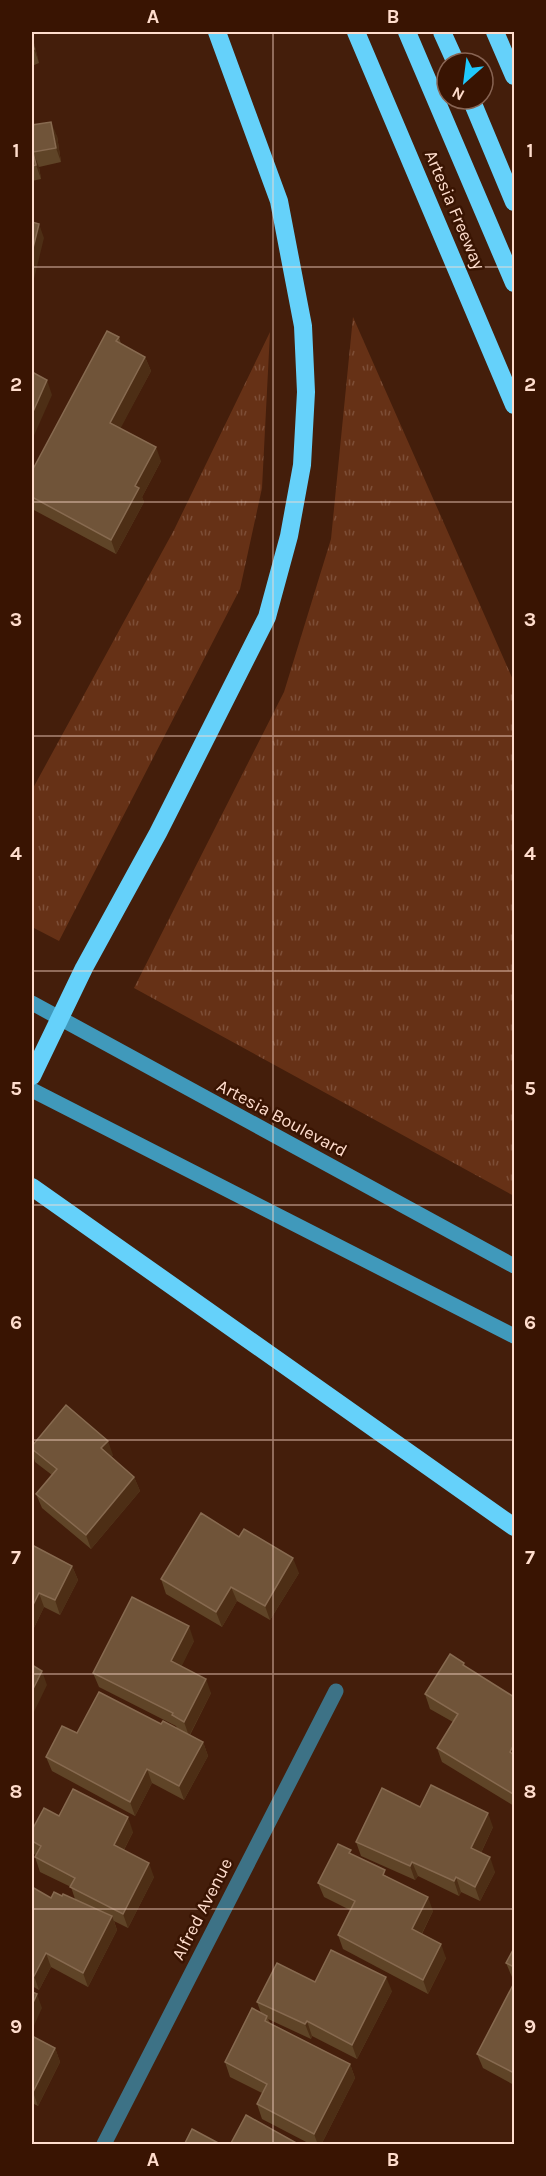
<svg xmlns="http://www.w3.org/2000/svg" width="546" height="2176" viewBox="0 0 546 2176" font-family="Karla,sans-serif">
<defs>
<pattern id="grass-tufts" width="24" height="20" patternUnits="userSpaceOnUse" patternTransform="scale(1.5)"><rect width="24" height="20" fill="#663116"/><path d="M3 7l-1-3M5 7V3M7 7l1-3M15 17l-1-3M17 17v-4M19 17l1-3" fill="none" stroke="#7d4e37"/></pattern>
</defs>
<rect width="100%" height="100%" fill="#441e0b"/>
<g fill="url(#grass-tufts)">
<polygon points="353,317 514,682 514,1196 134,988 284,692 331,539"/>
<polygon points="270,332 262,488 240,589 59,941 32,927 32,790 174,530"/>
</g>
<g fill="none" stroke-linecap="round" stroke-linejoin="round">
<polyline stroke="#3d7286" stroke-width="15" points="104,2144 336,1691"/>
<g stroke="#4099bb" stroke-width="15">
<polyline points="32,1003 514,1266"/>
<polyline points="32,1090 514,1336"/>
</g>
<g stroke="#65d1fa" stroke-width="18">
<polyline points="356,32 514,405"/>
<polyline points="407,32 514,283"/>
<polyline points="442,32 456,63"/>
<polyline points="495,32 514,76"/>
<polyline points="471,99 514,202"/>
<polyline points="32,1076 84,968 158,833 267,617 289,536 302,465 306,392 303,326 279,201 217,32"/>
<polyline points="32,1187 514,1527"/>
</g>
</g>
<g fill="#5f4427">
<polygon points="32,35 39,63 32,66"/>
<polygon points="32,125 57,136 61,162 39,167 41,179 32,181"/>
<polygon points="119,337 121,344 145,357 151,371 120,428 161,461 142,497 144,502 116,554 32,509 32,471"/>
<polygon points="32,1446 113,1455 111,1457 134,1477 140,1491 91,1549 42,1508 36,1494 52,1475 35,1462 32,1451"/>
<polygon points="32,1545 72,1566 78,1580 60,1615 44,1607 32,1632"/>
<polygon points="299,1573 270,1620 237,1601 222,1627 166,1594 161,1579"/>
<polygon points="194,1641 181,1666 211,1693 190,1735 203,1742 208,1756 184,1800 152,1783 135,1816 52,1771 46,1757 77,1733 177,1728 176,1726 99,1687 93,1673"/>
<polygon points="464,1663 465,1667 514,1697 514,1806 442,1762 437,1748 453,1722 430,1709 425,1694"/>
<polygon points="59,1816 133,1832 124,1850 154,1877 128,1928 114,1921 117,1930 88,1987 51,1967 39,1990 32,1986 32,1887 51,1898 62,1896 75,1899 71,1887 40,1872 35,1857 36,1855 32,1853 32,1830"/>
<polygon points="493,1827 481,1853 495,1872 480,1901 461,1892 459,1896 418,1876 415,1880 361,1856 356,1842"/>
<polygon points="352,1854 388,1877 433,1911 422,1934 446,1958 428,1994 343,1949 338,1935 350,1910 324,1897 318,1883"/>
<polygon points="514,1948 514,1979 512,1977 506,1963"/>
<polygon points="315,1982 392,1991 357,2059 312,2036 311,2039 268,2019 270,2023 350,2064 355,2078 321,2145 312,2145 262,2119 257,2104 262,2093 230,2077 225,2062 261,2013 257,2002"/>
<polygon points="514,1983 514,2085 483,2068 477,2054"/>
<polygon points="32,2036 55,2048 60,2062 38,2106 32,2103"/>
</g>
<g fill="#4d2e15">
<polygon points="32,35 39,63 34,49 32,40"/>
<polygon points="51,122 57,136 61,162 56,148"/>
<polygon points="33,152 39,167 41,179 36,165"/>
<polygon points="39,224 44,238 32,287 32,252"/>
<polygon points="145,357 151,371 116,437 110,423"/>
<polygon points="47,380 52,395 32,440 32,414"/>
<polygon points="156,447 161,461 142,497 144,502 116,554 111,540 135,486"/>
<polygon points="108,1441 113,1455 107,1463 101,1448"/>
<polygon points="134,1477 140,1491 91,1549 86,1535"/>
<polygon points="293,1558 299,1573 270,1620 265,1606"/>
<polygon points="72,1566 78,1580 60,1615 55,1600"/>
<polygon points="231,1587 237,1601 222,1627 216,1612"/>
<polygon points="39,1593 44,1607 32,1632 32,1607"/>
<polygon points="189,1626 194,1641 177,1676 171,1661"/>
<polygon points="42,1671 47,1685 32,1716 32,1691"/>
<polygon points="206,1679 211,1693 189,1736 184,1722"/>
<polygon points="203,1742 208,1756 184,1800 179,1786"/>
<polygon points="514,1744 514,1766 510,1752"/>
<polygon points="147,1769 152,1783 135,1816 130,1802"/>
<polygon points="488,1813 493,1827 476,1863 471,1848"/>
<polygon points="128,1817 133,1832 119,1859 114,1845"/>
<polygon points="490,1857 495,1872 480,1901 475,1887"/>
<polygon points="412,1862 418,1876 415,1880 410,1866"/>
<polygon points="149,1863 154,1877 128,1928 123,1914"/>
<polygon points="456,1877 461,1892 459,1896 454,1881"/>
<polygon points="428,1897 433,1911 417,1943 412,1929"/>
<polygon points="112,1916 117,1930 88,1987 83,1973"/>
<polygon points="441,1944 446,1958 428,1994 423,1980"/>
<polygon points="46,1953 51,1967 39,1990 34,1976"/>
<polygon points="386,1977 392,1991 357,2059 352,2045"/>
<polygon points="37,1994 42,2008 32,2030 32,2005"/>
<polygon points="307,2021 312,2036 311,2039 305,2024"/>
<polygon points="55,2048 60,2062 38,2106 33,2092"/>
<polygon points="350,2064 355,2078 321,2145 318,2145 314,2134"/>
</g>
<g fill="#705439" stroke="#876a50" stroke-width="1.5">
<polygon points="32,40 34,49 32,50"/>
<polygon points="51,122 56,148 33,152 36,165 32,166 32,125"/>
<polygon points="32,222 39,224 32,252"/>
<polygon points="107,331 119,337 116,341 145,357 110,423 156,447 135,486 139,488 111,540 32,497 32,471"/>
<polygon points="32,372 47,380 32,414"/>
<polygon points="66,1405 108,1441 101,1448 134,1477 86,1535 36,1494 57,1469 32,1449 32,1446"/>
<polygon points="201,1513 239,1537 244,1529 293,1558 265,1606 231,1587 216,1612 161,1579"/>
<polygon points="32,1545 72,1566 55,1600 39,1593 32,1607"/>
<polygon points="132,1597 189,1626 171,1661 206,1679 184,1722 172,1715 173,1713 93,1673"/>
<polygon points="450,1654 464,1663 463,1665 514,1697 514,1744 510,1752 514,1755 514,1790 513,1794 437,1748 458,1714 425,1694"/>
<polygon points="32,1665 42,1671 32,1691"/>
<polygon points="99,1692 161,1724 163,1721 203,1742 179,1786 147,1769 130,1802 46,1757 62,1726 77,1733"/>
<polygon points="431,1785 488,1813 471,1848 490,1857 475,1887 456,1877 454,1881 412,1862 410,1866 356,1842 382,1788 420,1807"/>
<polygon points="73,1789 128,1817 114,1845 149,1863 123,1914 70,1887 75,1878 35,1857 41,1846 32,1841 32,1830 44,1808 59,1816"/>
<polygon points="338,1844 351,1850 349,1853 385,1870 383,1875 428,1897 412,1929 441,1944 423,1980 338,1935 355,1901 318,1883"/>
<polygon points="32,1887 51,1898 54,1892 62,1896 63,1894 112,1916 83,1973 46,1953 34,1976 32,1975"/>
<polygon points="514,1948 514,1967 506,1963"/>
<polygon points="331,1950 386,1977 352,2045 307,2021 305,2024 257,2002 277,1963 315,1982"/>
<polygon points="514,1983 514,2073 477,2054"/>
<polygon points="32,1992 37,1994 32,2005"/>
<polygon points="252,2008 267,2016 265,2021 350,2064 314,2134 257,2104 267,2084 225,2062"/>
<polygon points="32,2036 55,2048 33,2092 32,2091"/>
<polygon points="246,2115 300,2145 230,2145"/>
<polygon points="192,2129 222,2145 184,2145"/>
</g>
<path fill="none" stroke="#ffddcd" stroke-width="1.5" stroke-opacity="0.55" d="M273,32V2144M32,267H514M32,502H514M32,736H514M32,971H514M32,1205H514M32,1440H514M32,1674H514M32,1909H514"/>
<g text-anchor="middle" stroke-width="5" stroke-linejoin="round" paint-order="stroke">
<g font-size="18" fill="#ffddcd" stroke="#391402">
<text transform="translate(455 210) rotate(67)" y="6">Artesia Freeway</text>
<text transform="translate(282 1118) rotate(28)" y="6">Artesia Boulevard</text>
<text transform="translate(202 1909) rotate(-63)" y="6">Alfred Avenue</text>
</g>
</g>
<rect width="546" height="2176" fill="none" stroke="#391402" stroke-width="66"/>
<g transform="translate(465 81) rotate(208)"><circle r="28" fill="#391402" stroke="#886453" stroke-width="1.5"/>
<path d="M0-4.5L10 22L0 15L-10 22Z" fill="#20c9fd"/>
<text y="-9" font-size="16" font-weight="bold" text-anchor="middle" fill="#ffddcd">N</text>
</g>
<rect x="33" y="33" width="480" height="2110" fill="none" stroke="#ffddcd" stroke-width="2"/>
<g font-size="20" text-anchor="middle" font-weight="bold" fill="#ffddcd">
<text x="153" y="23">A</text>
<text x="393" y="23">B</text>
<text x="16" y="157">1</text>
<text x="530" y="157">1</text>
<text x="16" y="391">2</text>
<text x="530" y="391">2</text>
<text x="16" y="626">3</text>
<text x="530" y="626">3</text>
<text x="16" y="860">4</text>
<text x="530" y="860">4</text>
<text x="16" y="1095">5</text>
<text x="530" y="1095">5</text>
<text x="16" y="1329">6</text>
<text x="530" y="1329">6</text>
<text x="16" y="1564">7</text>
<text x="530" y="1564">7</text>
<text x="16" y="1798">8</text>
<text x="530" y="1798">8</text>
<text x="16" y="2033">9</text>
<text x="530" y="2033">9</text>
<text x="153" y="2166">A</text>
<text x="393" y="2166">B</text>
</g>
</svg>
